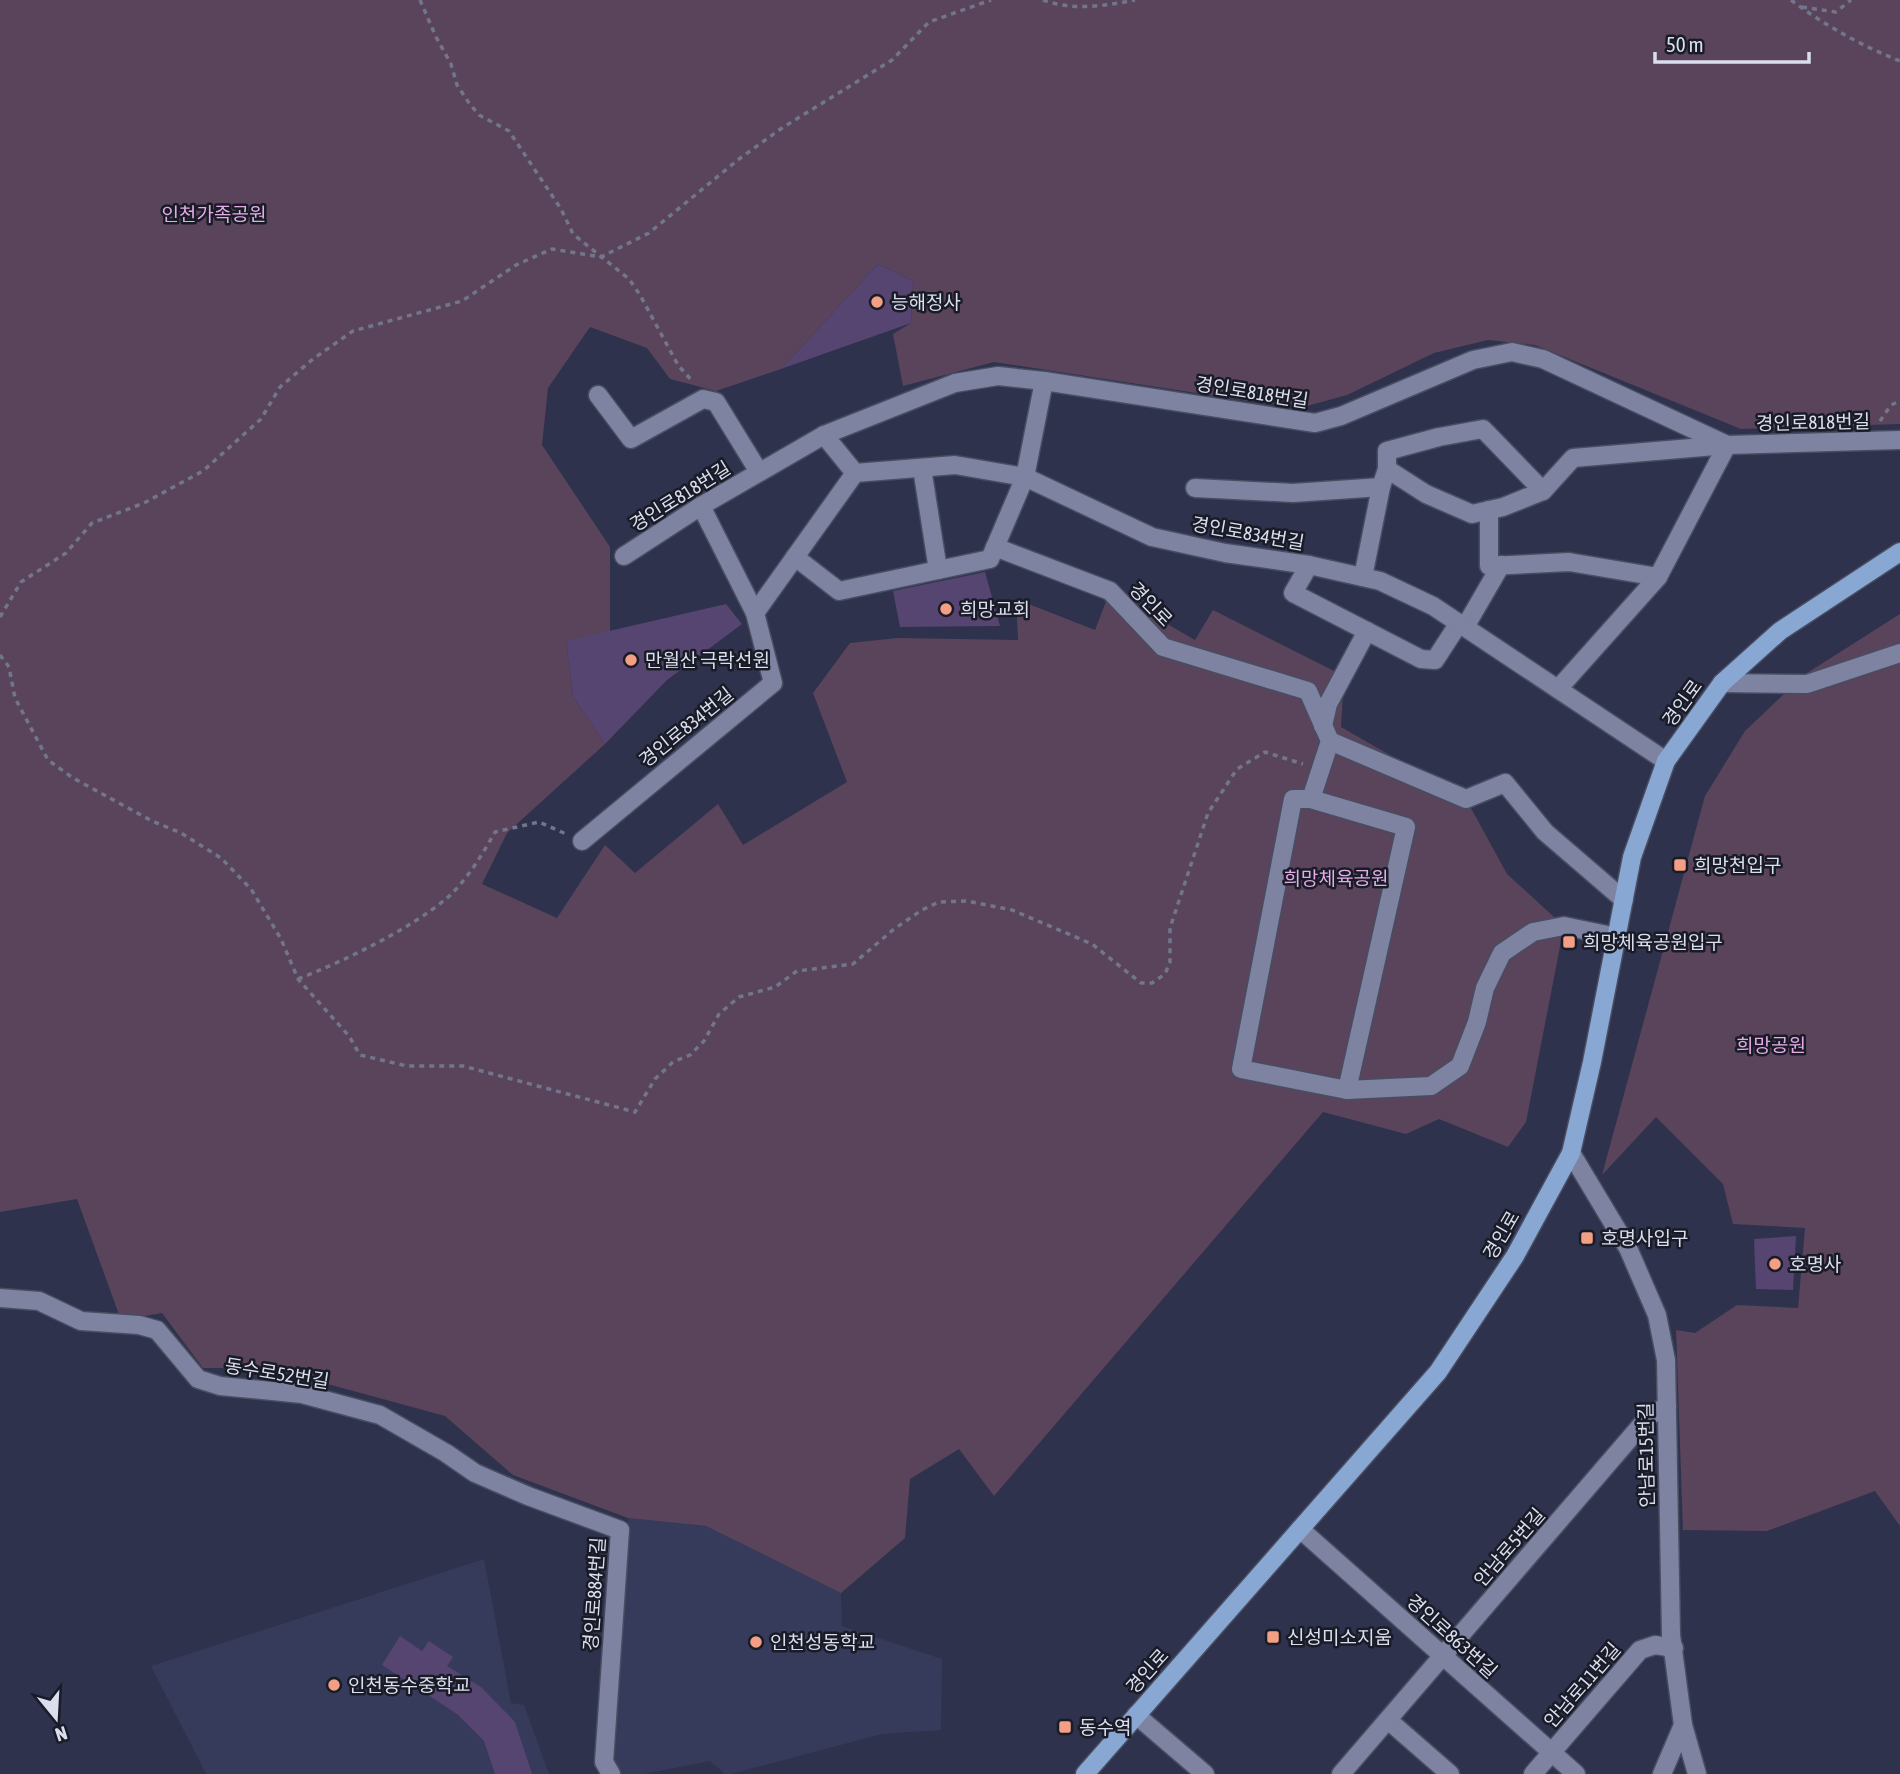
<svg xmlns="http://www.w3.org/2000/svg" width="1900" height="1774" viewBox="0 0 1900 1774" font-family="'Asap Condensed','Noto Sans KR',sans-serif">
<rect width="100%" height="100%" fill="#2e324c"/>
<g fill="#363b5b">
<polygon points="628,1518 706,1526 841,1593 842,1626 942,1659 941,1730 882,1734 731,1774 725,1774 710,1761 644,1774 614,1774"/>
<polygon points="484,1559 511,1703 524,1705 549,1774 206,1774 151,1666"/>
</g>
<g fill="#5a445b">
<polygon points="0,0 1900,0 1900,424 1741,429 1535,345 1488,340 1434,353 1347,395 1307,406 1268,404 994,362 903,386 893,334 911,323 913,281 878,264 781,369 716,391 670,379 647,348 590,327 548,388 542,445 610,547 610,632 566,641 573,697 605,744 507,833 482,884 557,918 605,845 635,873 718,804 743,845 847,782 813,693 850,643 897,638 1018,640 1016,599 1095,630 1110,591 1195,640 1213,610 1344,676 1341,727 1466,799 1507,874 1564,926 1526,1122 1508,1147 1439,1119 1406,1134 1323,1112 994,1496 959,1449 910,1479 905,1538 841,1593 706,1526 628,1518 513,1475 445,1416 269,1368 203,1368 162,1313 121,1320 77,1199 0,1212"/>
<polygon points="1900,614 1900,1526 1875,1491 1767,1531 1683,1530 1676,1330 1695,1333 1737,1305 1798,1308 1805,1228 1733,1224 1723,1184 1656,1117 1602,1175 1705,796 1745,731 1804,675"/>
</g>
<g fill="#564571">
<polygon points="878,264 913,281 911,323 781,369"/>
<polygon points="985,572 1000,626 900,627 893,591"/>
<polygon points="726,604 742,624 667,680 605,744 573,697 566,641"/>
<polygon points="1796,1236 1793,1290 1756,1289 1754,1239"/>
<polygon points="400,1636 422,1651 429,1641 453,1657 447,1666 481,1687 515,1722 532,1774 495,1774 484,1741 457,1714 382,1665"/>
</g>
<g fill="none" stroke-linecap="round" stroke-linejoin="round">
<g stroke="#494d62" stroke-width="21">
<g id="minor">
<polyline points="598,395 631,439 703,399 716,402 759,472"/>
<polyline points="824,435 855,473"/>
<polyline points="922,468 938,570"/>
<polyline points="1387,469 1387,451 1439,437 1483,429 1543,491"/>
<polyline points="1195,488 1293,493 1381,487 1387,469 1426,494 1472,514 1503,507 1543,491 1573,458 1727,445"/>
<polyline points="701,506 755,613"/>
<polyline points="1489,510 1489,566 1569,562 1658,577"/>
<polyline points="995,547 1110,591 1163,647 1308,691 1330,741 1311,799"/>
<polyline points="624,556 701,506 824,435 955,383 998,376 1044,381 1315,423 1341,416 1473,360 1512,352 1543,359 1727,445 1900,440"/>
<polyline points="795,557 839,591 990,559 1025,477 1044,381"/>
<polyline points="1309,565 1293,593 1421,659 1435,660 1459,623"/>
<polyline points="1363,577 1381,487"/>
<polyline points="1465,627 1501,565"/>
<polyline points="1722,683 1807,684 1900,653"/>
<polyline points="1558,689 1658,577 1727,445"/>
<polyline points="1323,726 1328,704 1367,631"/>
<polyline points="1330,741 1466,799 1505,783 1545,832 1624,900"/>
<polygon points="1293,799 1311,799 1406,827 1347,1090 1241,1069"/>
<polyline points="582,841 773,683 755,613 855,473 955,465 1025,477 1152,537 1225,553 1309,565 1380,581 1433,606 1666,761"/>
<polyline points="1347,1090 1431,1086 1460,1066 1477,1022 1485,988 1502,953 1533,932 1564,926 1617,937"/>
<polyline points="1571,1153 1628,1248 1657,1315 1666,1360 1671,1635 1683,1725 1662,1774"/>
<polyline points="0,1298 39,1301 81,1321 139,1325 157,1330 198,1379 220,1386 302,1394 380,1415 446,1453 475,1473 528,1496 620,1530 604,1762 611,1774"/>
<polyline points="1300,1529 1576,1774"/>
<polyline points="1136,1715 1205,1774"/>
<polyline points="1388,1720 1450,1774"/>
<polyline points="1683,1725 1697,1774"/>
<polyline points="1341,1774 1649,1416 1667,1406"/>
<polyline points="1533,1774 1640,1650 1655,1645 1674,1648"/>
</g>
</g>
<g stroke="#494d62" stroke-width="21">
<polyline id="major" points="1085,1774 1438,1372 1515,1256 1571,1153 1592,1062 1632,857 1666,761 1722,683 1780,631 1900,552"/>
</g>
<g stroke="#72768c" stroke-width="3.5" stroke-dasharray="5 5" stroke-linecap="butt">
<polyline points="420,0 436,37 451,64 457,85 469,103 479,115 509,131 561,209 573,234 629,279 640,295 678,365 693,382"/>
<path d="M1043,0C1073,11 1105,6 1135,0"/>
<path d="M1791,0C1824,25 1862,46 1900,61"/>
<polyline points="1802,7 1836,12 1851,0"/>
<polyline points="1880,421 1891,405 1900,401"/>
<polyline points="0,617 21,582 66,553 92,523 144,503 203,471 261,419 280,387 313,359 353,331 462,301 516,265 552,249 601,257 649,233 739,159 782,128 892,60 929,22 991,0"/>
<polyline points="0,655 9,667 15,698 48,760 73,778 152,821 181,833 221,858 251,889 281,939 298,979 349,1036 360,1055 407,1066 463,1066 635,1112 655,1079 673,1062 690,1055 704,1041 719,1014 739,997 775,987 797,971 853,964 894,929 922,910 939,902 967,901 1012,910 1092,944 1141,983 1152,983 1165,974 1170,962 1170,928 1208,813 1237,769 1265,752 1303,764"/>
<path d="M298,979C344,961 409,930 447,898C467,880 482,855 495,832L539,822L566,834"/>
</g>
<use href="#minor" stroke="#7d83a1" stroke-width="18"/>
<use href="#major" stroke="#88a7d3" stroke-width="18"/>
</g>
<g fill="#f39f86" stroke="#191b27" stroke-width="2.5">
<circle cx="877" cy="302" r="7"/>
<circle cx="946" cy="609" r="7"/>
<circle cx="631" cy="660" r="7"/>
<rect x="1673" y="858" width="14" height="14" rx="3.5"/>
<rect x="1562" y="935" width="14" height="14" rx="3.5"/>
<rect x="1580" y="1231" width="14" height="14" rx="3.5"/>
<circle cx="1775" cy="1264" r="7"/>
<rect x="1266" y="1630" width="14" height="14" rx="3.5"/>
<circle cx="756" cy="1642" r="7"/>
<circle cx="334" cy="1685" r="7"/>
<rect x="1058" y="1720" width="14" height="14" rx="3.5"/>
</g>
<g text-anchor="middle" stroke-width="5" stroke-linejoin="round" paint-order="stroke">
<g font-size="19" fill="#e4abe7" stroke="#191b27">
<text x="214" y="221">인천가족공원</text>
<text x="1336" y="885">희망체육공원</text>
<text x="1771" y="1052">희망공원</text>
</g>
<g font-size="19" fill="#dadeee" stroke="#191b27" text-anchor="start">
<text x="891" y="309">능해정사</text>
<text x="960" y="616">희망교회</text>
<text x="645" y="667">만월산 극락선원</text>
<text x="1694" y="872">희망천입구</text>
<text x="1583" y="949">희망체육공원입구</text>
<text x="1601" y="1245">호명사입구</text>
<text x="1789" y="1271">호명사</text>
<text x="1287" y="1644">신성미소지움</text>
<text x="770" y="1649">인천성동학교</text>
<text x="348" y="1692">인천동수중학교</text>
<text x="1079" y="1734">동수역</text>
</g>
<g font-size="19" fill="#dadeee" stroke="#191b27">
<text transform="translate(1252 392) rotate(9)" y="7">경인로818번길</text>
<text transform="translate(1813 422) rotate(-1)" y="7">경인로818번길</text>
<text transform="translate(680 496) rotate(-32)" y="7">경인로818번길</text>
<text transform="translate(1248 533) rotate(10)" y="7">경인로834번길</text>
<text transform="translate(1151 604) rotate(46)" y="7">경인로</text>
<text transform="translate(1682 703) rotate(-54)" y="7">경인로</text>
<text transform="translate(686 727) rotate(-39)" y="7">경인로834번길</text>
<text transform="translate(1501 1235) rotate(-60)" y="7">경인로</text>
<text transform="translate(277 1373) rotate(9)" y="7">동수로52번길</text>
<text transform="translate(1646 1455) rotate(-91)" y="7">안남로15번길</text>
<text transform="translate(1509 1547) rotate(-49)" y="7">안남로5번길</text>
<text transform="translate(594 1594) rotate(-86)" y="7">경인로884번길</text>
<text transform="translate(1452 1636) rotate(42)" y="7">경인로863번길</text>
<text transform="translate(1147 1671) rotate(-48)" y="7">경인로</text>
<text transform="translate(1582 1685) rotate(-49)" y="7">안남로11번길</text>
</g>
</g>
<g transform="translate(56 1718) rotate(162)" stroke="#191b27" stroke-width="5" paint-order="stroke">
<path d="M0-5L12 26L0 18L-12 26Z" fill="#dadeee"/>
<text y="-10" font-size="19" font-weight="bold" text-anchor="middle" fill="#dadeee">N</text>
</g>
<path d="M1655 52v10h154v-10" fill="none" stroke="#dadeee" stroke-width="3.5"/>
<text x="1666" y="52" font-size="21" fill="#dadeee" stroke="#191b27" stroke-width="5" paint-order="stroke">50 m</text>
</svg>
